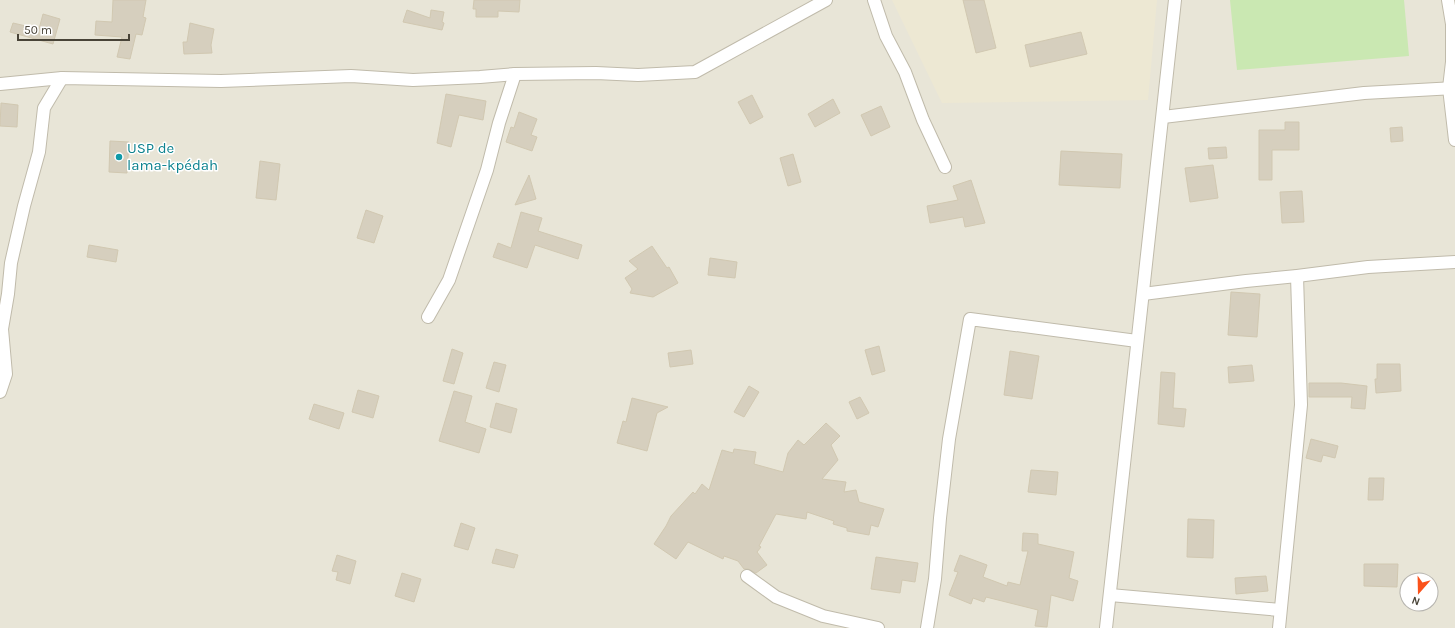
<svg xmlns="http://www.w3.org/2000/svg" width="1455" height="628" viewBox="0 0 1455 628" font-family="Karla,sans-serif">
<rect width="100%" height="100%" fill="#f4f2e9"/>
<path fill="#e8e5d7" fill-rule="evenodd" d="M0,0H1455V628H0ZM1407,580H1431V604H1407Z"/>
<polygon fill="#ede8d3" points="892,0 1157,0 1148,100 942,103"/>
<polygon fill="#cae8b2" points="1230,0 1404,0 1409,56 1237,70"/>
<g fill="#d6cfbe" stroke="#d1c8b1">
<polygon points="113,0 146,0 143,17 146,18 142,35 136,34 130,59 117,57 122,37 95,35 96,21 112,22"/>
<polygon points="474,0 520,0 519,12 498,11 498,17 476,17 476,9 473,9"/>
<polygon points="963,0 984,0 996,48 976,53"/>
<polygon points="407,10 430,18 431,10 444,12 442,22 444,23 442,30 403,22"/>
<polygon points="43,14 60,19 53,44 10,32 13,23 39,29"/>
<polygon points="190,23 214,29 211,45 212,53 184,54 183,42 187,42"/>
<polygon points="1081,32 1087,54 1030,67 1025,45"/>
<polygon points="446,94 486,101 483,120 459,115 451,147 437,143"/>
<polygon points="752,95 763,117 750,124 738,102"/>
<polygon points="833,99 840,113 815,127 808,114"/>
<polygon points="1,103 18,105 17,127 0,126"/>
<polygon points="881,106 890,127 871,136 861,115"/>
<polygon points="519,112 537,119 531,135 537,137 532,151 506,142 511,127 514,128"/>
<polygon points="1285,122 1299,122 1299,150 1272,150 1272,180 1259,180 1259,130 1285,130"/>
<polygon points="1402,127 1403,141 1391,142 1390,128"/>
<polygon points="110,141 129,142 127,173 109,172"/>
<polygon points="1226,147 1227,158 1209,159 1208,148"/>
<polygon points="1061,151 1122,154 1120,188 1059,185"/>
<polygon points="793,154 801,182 788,186 780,158"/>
<polygon points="260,161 280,164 276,200 256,198"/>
<polygon points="1213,165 1218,198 1190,202 1185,168"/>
<polygon points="529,175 536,199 515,205"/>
<polygon points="971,180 985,223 965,227 963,217 930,223 927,206 958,200 953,186"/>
<polygon points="1302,191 1304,222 1282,223 1280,192"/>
<polygon points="366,210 383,216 374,243 357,238"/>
<polygon points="521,212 542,218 538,231 582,245 578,259 535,245 527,268 493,257 498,243 511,248"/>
<polygon points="89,245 118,250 116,262 87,257"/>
<polygon points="652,246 667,268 669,267 678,283 653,297 630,293 632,289 625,278 638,269 629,261"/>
<polygon points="710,258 737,262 735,278 708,275"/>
<polygon points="1231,292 1260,294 1257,337 1228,335"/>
<polygon points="879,346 885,371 872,375 865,350"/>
<polygon points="452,349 463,353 454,384 443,381"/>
<polygon points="691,350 693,364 670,367 668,353"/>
<polygon points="1010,351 1039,356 1032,399 1004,395"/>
<polygon points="494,362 506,365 499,392 486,388"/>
<polygon points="1377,364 1400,364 1401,391 1376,393 1375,379 1377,379"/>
<polygon points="1252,365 1254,381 1229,383 1228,367"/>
<polygon points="1161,372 1175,373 1173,408 1186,409 1184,427 1158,424"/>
<polygon points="1309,383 1341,383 1367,386 1365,409 1351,408 1352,397 1309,397"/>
<polygon points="749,386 759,392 744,417 734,412"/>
<polygon points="358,390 379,396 373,418 352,412"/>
<polygon points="454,391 472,396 465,422 486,429 479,453 439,441"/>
<polygon points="860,397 869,413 857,419 849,402"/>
<polygon points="632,398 668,407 657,413 647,451 617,443 623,421 626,422"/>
<polygon points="496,403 517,409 511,433 490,427"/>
<polygon points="314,404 344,413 339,429 309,419"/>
<polygon points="826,423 840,436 831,445 838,460 822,479 846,482 844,492 856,490 859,502 884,509 878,527 871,525 869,535 847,531 847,528 833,524 834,521 807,512 806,519 776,514 759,546 761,547 757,552 767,565 756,573 748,569 744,569 738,561 724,556 723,559 688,542 676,559 654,544 666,526 671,516 693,492 695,494 702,484 709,490 722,450 733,453 734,449 756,452 754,464 783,472 788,453 798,440 804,445"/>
<polygon points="1311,439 1338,446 1335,458 1323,455 1321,462 1306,458"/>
<polygon points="1031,470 1058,472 1056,495 1028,492"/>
<polygon points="1369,478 1384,478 1383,500 1368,500"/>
<polygon points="1188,519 1214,520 1213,558 1187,557"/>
<polygon points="461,523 475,528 468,550 454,546"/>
<polygon points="1023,533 1038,534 1038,544 1074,552 1069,578 1078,581 1073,601 1051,595 1047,627 1035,626 1038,610 986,597 984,602 973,598 971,604 949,595 958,572 954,571 960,555 987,565 983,577 1007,586 1008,582 1020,585 1028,551 1022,551"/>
<polygon points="496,549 518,555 514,568 492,563"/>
<polygon points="337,555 356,561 350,584 336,580 338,572 332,571"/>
<polygon points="876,557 918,563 915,582 902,580 900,593 871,589"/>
<polygon points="1364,564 1398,564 1397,587 1364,586"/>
<polygon points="402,573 421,579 414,602 395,596"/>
<polygon points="1266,576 1268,591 1236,594 1235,578"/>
</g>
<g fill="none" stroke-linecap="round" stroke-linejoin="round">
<g stroke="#c0bbab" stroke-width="14">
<g id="street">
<polyline points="874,0 886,36 905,72 923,120 945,167"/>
<polyline points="1448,0 1452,24 1452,62 1449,88 1455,140"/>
<polyline points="0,84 62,78 221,81 351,76 413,80 480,77 515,74 596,73 638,75 695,72 826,0"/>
<polyline points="1163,117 1364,93 1455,88"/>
<polyline points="1143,294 1246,281 1297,276 1368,267 1455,262"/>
<polyline points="428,317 449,280 487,170 499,123 515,74"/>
<polyline points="0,392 6,374 2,329 8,294 11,263 24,206 39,152 44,108 62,78"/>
<polyline points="747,576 776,597 823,616 878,628"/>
<polyline points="1110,595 1280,610"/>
<polyline points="927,628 935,579 940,518 949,439 970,319 1137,341"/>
<polyline points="1106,628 1175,0"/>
<polyline points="1279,628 1301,405 1297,276"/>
</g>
</g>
<use href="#street" stroke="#fff" stroke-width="12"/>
</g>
<circle fill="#0f9aa8" stroke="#fff" stroke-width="1.5" cx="119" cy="157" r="4"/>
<g text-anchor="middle" stroke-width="3" stroke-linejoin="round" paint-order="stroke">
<g font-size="15" fill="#0d838f" stroke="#fff" text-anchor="start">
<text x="127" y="153">USP de<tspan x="127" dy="17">lama-kpédah</tspan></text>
</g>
</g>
<g transform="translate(1419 592) rotate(200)"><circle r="19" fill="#ffffff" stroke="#b6b4af"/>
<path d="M0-3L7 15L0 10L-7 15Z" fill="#fa521b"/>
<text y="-6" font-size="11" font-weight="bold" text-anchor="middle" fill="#484337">N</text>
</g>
<path d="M18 34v6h111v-6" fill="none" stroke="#484337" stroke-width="2"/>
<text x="24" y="34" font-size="12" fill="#484337" stroke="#ffffff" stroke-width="3" paint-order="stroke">50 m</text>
</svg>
